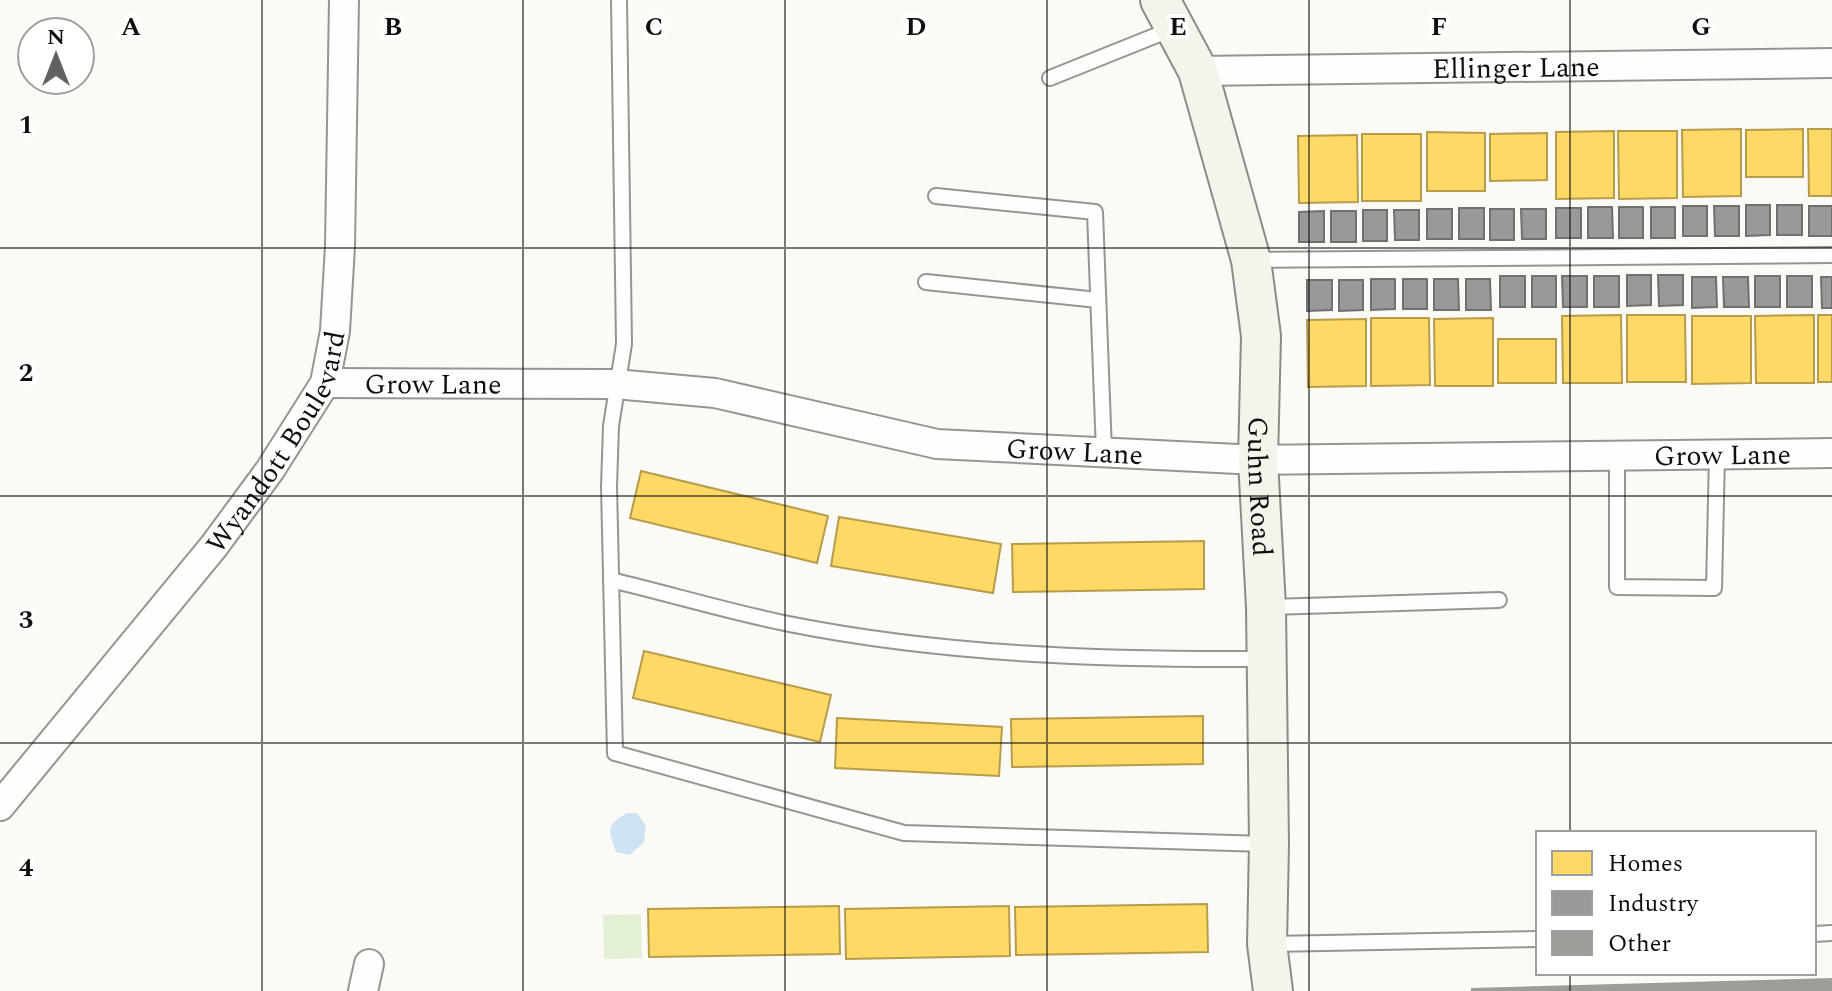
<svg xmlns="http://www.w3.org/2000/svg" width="1832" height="991" viewBox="0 0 1832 991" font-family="Spectral,serif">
<rect width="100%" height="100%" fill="#fbfaf4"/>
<polygon fill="#e3f0d5" points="641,914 642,958 604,959 603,915"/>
<path fill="#cde2f3" d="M627,813H637L646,826L644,842L630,855L616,852C609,830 605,826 627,813Z"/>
<g fill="#ffd966" stroke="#b79c4c" stroke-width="2">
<polygon points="1741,129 1741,196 1683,197 1682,130"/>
<polygon points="1803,129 1803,177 1746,177 1746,130"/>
<polygon points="1808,129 1832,129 1832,196 1809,196"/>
<polygon points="1614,131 1614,198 1556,199 1556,132"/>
<polygon points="1618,131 1677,131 1677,198 1619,199"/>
<polygon points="1427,132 1485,133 1485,191 1427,191"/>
<polygon points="1547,133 1547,180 1490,181 1490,134"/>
<rect x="1362" y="134" width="59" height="67"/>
<polygon points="1357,135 1358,202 1299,203 1298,136"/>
<polygon points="1621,315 1622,383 1563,383 1562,316"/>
<polygon points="1627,315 1685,315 1686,382 1627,382"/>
<polygon points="1814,315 1814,383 1756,383 1755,316"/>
<rect x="1818" y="315" width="14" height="67"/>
<polygon points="1692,316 1751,316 1751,383 1692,384"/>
<polygon points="1371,318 1429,318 1430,385 1371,386"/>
<polygon points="1493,318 1493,386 1435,386 1434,319"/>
<polygon points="1366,319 1366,386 1308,387 1307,320"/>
<rect x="1498" y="339" width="58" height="44"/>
<polygon points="641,471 828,516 817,563 630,518"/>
<polygon points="839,517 1001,544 993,593 831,566"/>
<polygon points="1204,541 1204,589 1013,592 1012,544"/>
<polygon points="644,651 831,695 820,742 633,698"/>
<polygon points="1203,716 1203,764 1012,767 1011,719"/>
<polygon points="837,718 1002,727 999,776 835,768"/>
<polygon points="1207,904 1208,952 1016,955 1015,907"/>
<polygon points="839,906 840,954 649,957 648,909"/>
<polygon points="1009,906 1010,956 846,959 845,909"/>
</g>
<g fill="#999" stroke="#707070" stroke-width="2">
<polygon points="1746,205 1770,205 1770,235 1746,236"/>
<rect x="1777" y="205" width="25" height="30"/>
<rect x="1683" y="206" width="24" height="30"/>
<polygon points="1714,206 1739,206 1739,236 1715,236"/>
<rect x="1809" y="206" width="23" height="30"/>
<polygon points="1588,207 1612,207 1613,238 1588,238"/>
<rect x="1619" y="207" width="24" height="31"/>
<rect x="1651" y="207" width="24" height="31"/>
<rect x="1459" y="208" width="25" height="31"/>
<rect x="1556" y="208" width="25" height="30"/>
<rect x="1427" y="209" width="25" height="30"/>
<rect x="1490" y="209" width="24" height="31"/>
<polygon points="1521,209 1546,209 1546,239 1522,239"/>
<rect x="1363" y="210" width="24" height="31"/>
<polygon points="1394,210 1419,210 1419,240 1395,240"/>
<polygon points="1324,211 1324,242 1299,242 1299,212"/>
<rect x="1331" y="211" width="25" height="31"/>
<polygon points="1627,275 1651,275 1651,305 1627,306"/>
<polygon points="1658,275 1683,275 1683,305 1659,306"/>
<rect x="1500" y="276" width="25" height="31"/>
<rect x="1532" y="276" width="24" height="31"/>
<polygon points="1562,276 1587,276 1587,307 1563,307"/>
<rect x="1594" y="276" width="25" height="31"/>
<rect x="1755" y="276" width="25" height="31"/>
<rect x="1787" y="276" width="25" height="31"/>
<polygon points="1692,277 1716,277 1717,307 1692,308"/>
<polygon points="1723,277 1748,277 1749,307 1724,307"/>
<polygon points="1821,277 1832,277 1832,308 1822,308"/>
<polygon points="1371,279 1395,279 1395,309 1371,310"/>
<rect x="1403" y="279" width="24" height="30"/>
<polygon points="1434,279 1458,279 1459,310 1434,310"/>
<polygon points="1466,279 1490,279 1491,310 1466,310"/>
<polygon points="1307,280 1332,280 1332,310 1307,311"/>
<polygon points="1339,280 1363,280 1363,310 1339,311"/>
</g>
<polygon fill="#9f9d9a" points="1832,978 1832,991 1471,991 1471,988"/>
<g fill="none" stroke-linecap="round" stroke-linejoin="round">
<g stroke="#959592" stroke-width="18">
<g id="lane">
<polyline points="619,0 624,344 611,426 609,486 615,753 904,833 1266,844"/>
<polyline points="1050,78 1172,29"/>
<polyline points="936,196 1095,212 1104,452"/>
<polyline points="1252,260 1832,255"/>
<polyline points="926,282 1098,300"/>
<polyline points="1617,456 1617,587 1714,588 1717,455"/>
<path d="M611,580C670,594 729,612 789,624C944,655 1106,660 1263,659"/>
<polyline points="1266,607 1499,600"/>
<polyline points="1814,934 1832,933"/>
<polyline points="1268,944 1538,939"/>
</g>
</g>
<g stroke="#959592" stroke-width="32">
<g id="street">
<path id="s1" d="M1198,71L1832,63"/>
<path id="s2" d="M325,383L615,384L715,393L937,444L1258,460L1832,453"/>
<path id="s3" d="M0,806L214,546L270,470L325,383L335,331L340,246L344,0"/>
<polyline points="363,991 369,964"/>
</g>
</g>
<g stroke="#8c8b89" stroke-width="42">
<g id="secondary">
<path id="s4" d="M1160,0L1198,71L1251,260L1261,336L1258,460L1266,607L1269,844L1267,944L1273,991"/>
</g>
</g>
<use href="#lane" stroke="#fefefd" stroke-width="14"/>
<use href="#street" stroke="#fefefd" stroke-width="28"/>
<use href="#secondary" stroke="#f4f4eb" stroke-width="38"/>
</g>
<path fill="none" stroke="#0f0f0f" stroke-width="2" stroke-opacity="0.55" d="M262,0V991M523,0V991M785,0V991M1047,0V991M1309,0V991M1570,0V833M0,248H1832M0,496H1832M0,743H1832M1570,973V991"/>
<g text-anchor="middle" stroke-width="8" stroke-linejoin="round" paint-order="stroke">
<g font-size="28" fill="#0f0f0f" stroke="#fff">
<text dy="10" stroke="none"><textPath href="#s1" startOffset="318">Ellinger Lane</textPath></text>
<text dy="10" stroke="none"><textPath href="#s2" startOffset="108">Grow Lane</textPath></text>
<text dy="10" stroke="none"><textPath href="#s3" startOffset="460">Wyandott Boulevard</textPath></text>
<text dy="10" stroke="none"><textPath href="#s2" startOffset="756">Grow Lane</textPath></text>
<text dy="10" stroke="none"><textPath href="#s2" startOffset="1404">Grow Lane</textPath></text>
<text dy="10" stroke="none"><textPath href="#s4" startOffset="504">Guhn Road</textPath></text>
</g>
</g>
<g font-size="26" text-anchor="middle" font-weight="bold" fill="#0f0f0f" stroke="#fff" stroke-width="8" stroke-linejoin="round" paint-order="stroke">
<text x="131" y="35">A</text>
<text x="393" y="35">B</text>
<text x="654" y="35">C</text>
<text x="916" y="35">D</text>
<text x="1178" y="35">E</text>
<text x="1439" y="35">F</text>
<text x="1701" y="35">G</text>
<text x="26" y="133">1</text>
<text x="26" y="381">2</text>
<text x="26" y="628">3</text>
<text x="26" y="876">4</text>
</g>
<rect x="1536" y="831" width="280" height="144" fill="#ffffff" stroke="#9f9f9f" stroke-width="2"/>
<rect x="1552" y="851" width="40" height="24" fill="#ffd966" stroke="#9f9f9f" stroke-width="2"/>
<text x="1608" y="871" font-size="24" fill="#0f0f0f">Homes</text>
<rect x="1552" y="891" width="40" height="24" fill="#999999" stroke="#9f9f9f" stroke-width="2"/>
<text x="1608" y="911" font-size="24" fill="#0f0f0f">Industry</text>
<rect x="1552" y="931" width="40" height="24" fill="#9f9d9a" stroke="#9f9f9f" stroke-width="2"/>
<text x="1608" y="951" font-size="24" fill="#0f0f0f">Other</text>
<g transform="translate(56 56)"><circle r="38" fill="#ffffff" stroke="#9f9f9f" stroke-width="2"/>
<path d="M0-6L14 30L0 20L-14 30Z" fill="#62615f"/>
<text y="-12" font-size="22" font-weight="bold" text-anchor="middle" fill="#0f0f0f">N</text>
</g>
</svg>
